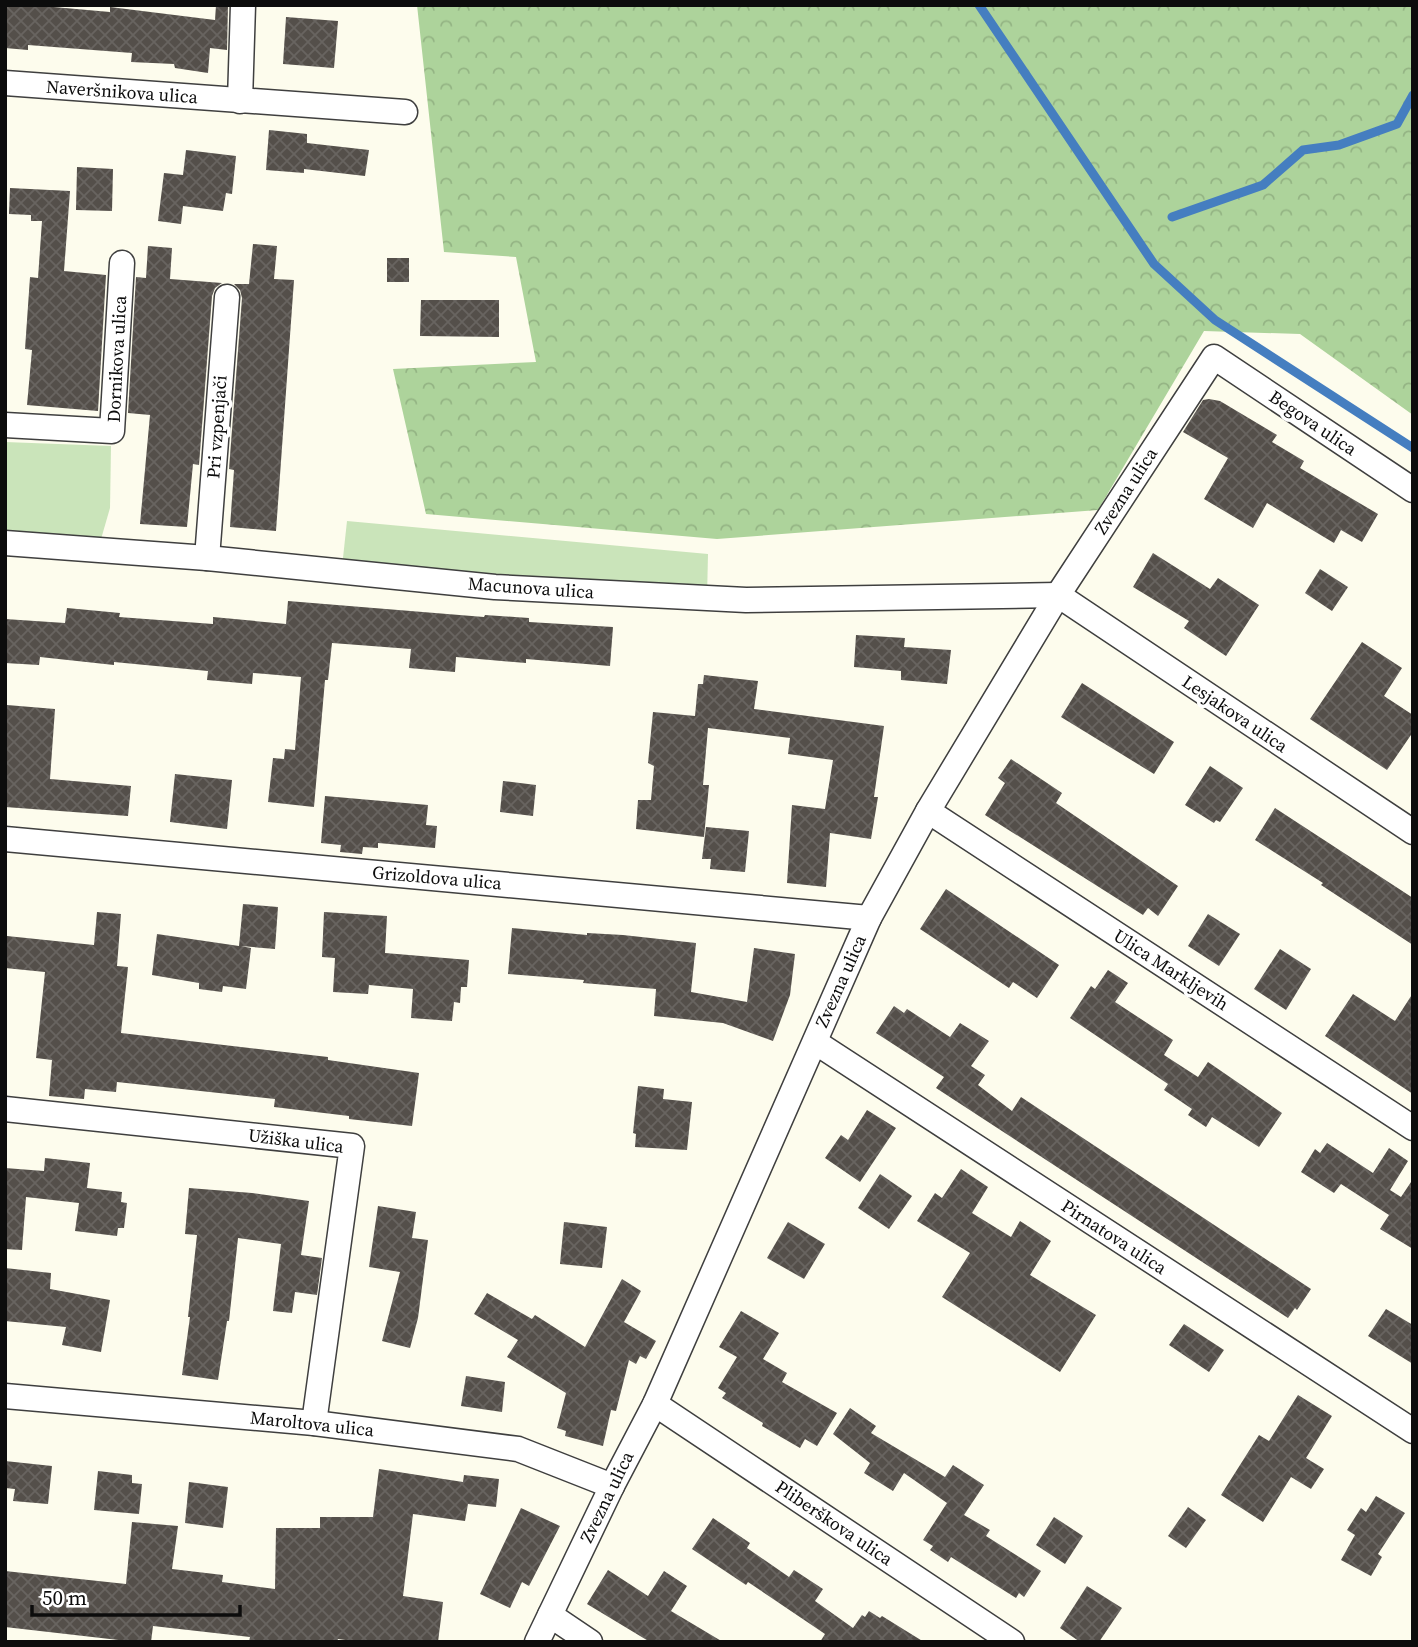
<svg xmlns="http://www.w3.org/2000/svg" width="1418" height="1647" viewBox="0 0 1418 1647" font-family="'Source Serif 4',serif">
<defs>
<pattern id="forest-crowns" width="20" height="18" patternUnits="userSpaceOnUse" patternTransform="scale(1.75)"><rect width="20" height="18" fill="#add39b"/><path d="M2 6a3 3 0 1 1 6 0M12 15a3 3 0 1 1 6 0" fill="none" stroke="#94b484"/></pattern>
<pattern id="building-cross-hatch" width="8" height="8" patternUnits="userSpaceOnUse" patternTransform="scale(1.75)"><rect width="8" height="8" fill="#544f4a"/><path d="M0 0l8 8M0 8l8-8" fill="none" stroke="#686460"/></pattern>
</defs>
<rect width="100%" height="100%" fill="#fdfced"/>
<polygon fill="url(#forest-crowns)" points="417,5 1413,5 1413,415 1300,334 1204,331 1098,510 717,539 426,514 393,369 536,362 516,257 444,252"/>
<g fill="#cae4ba">
<polygon points="5,442 111,446 110,508 99,546 5,541"/>
<polygon points="347,521 708,554 707,598 342,567"/>
</g>
<g fill="none" stroke-linecap="round" stroke-linejoin="round">
<g stroke="#457ec0" stroke-width="9">
<polyline points="979,5 1154,264 1215,320 1413,448"/>
<polyline points="1172,217 1263,185 1303,150 1339,145 1397,124 1413,95"/>
</g>
</g>
<g fill="url(#building-cross-hatch)">
<polygon points="5,5 31,5 110,12 110,7 215,20 216,5 228,5 227,50 210,48 208,73 175,68 174,64 131,62 132,53 28,45 28,50 5,48"/>
<polygon points="286,17 338,21 334,68 283,64"/>
<polygon points="269,130 307,134 307,143 369,150 365,176 304,169 304,173 266,170"/>
<polygon points="186,150 236,156 232,194 226,193 223,211 183,206 181,224 158,221 164,173 183,175"/>
<polygon points="77,167 113,169 112,211 76,210"/>
<polygon points="10,188 70,191 64,271 106,275 98,411 27,405 32,350 25,349 30,277 38,278 42,221 31,221 31,215 9,214"/>
<polygon points="253,244 277,246 274,279 294,280 276,531 230,527 234,470 229,469 242,298 240,290 234,284 249,284"/>
<polygon points="148,246 172,248 170,279 222,283 215,288 212,296 199,465 193,464 187,527 140,524 150,415 128,413 136,277 146,278"/>
<rect x="387" y="258" width="22" height="24"/>
<polygon points="421,300 499,300 499,337 420,336"/>
<polygon points="1209,399 1220,401 1277,435 1272,442 1304,461 1300,468 1378,514 1362,542 1341,530 1334,543 1267,503 1253,528 1204,499 1228,458 1183,432 1203,400"/>
<polygon points="1153,553 1210,589 1218,578 1259,605 1226,656 1184,628 1189,621 1133,587"/>
<polygon points="1320,569 1348,587 1332,611 1305,593"/>
<polygon points="288,601 484,617 485,615 529,618 529,622 613,627 610,666 526,659 526,663 456,657 455,672 409,668 411,649 332,643 328,680 325,680 314,807 268,802 273,758 284,759 285,749 295,750 301,677 253,673 252,684 207,680 208,671 114,662 114,665 40,657 39,665 5,663 5,619 65,623 67,608 120,613 119,617 213,624 213,617 286,624"/>
<polygon points="856,635 905,638 904,647 951,650 947,684 901,680 901,671 854,667"/>
<polygon points="1362,642 1402,668 1384,696 1413,715 1413,732 1387,770 1310,719"/>
<polygon points="704,675 758,681 754,709 884,726 874,797 878,797 871,839 830,833 826,887 787,883 792,805 825,809 833,760 788,754 790,738 708,728 703,785 709,785 704,837 636,829 638,800 651,800 654,766 648,763 653,712 695,716 698,684 703,684"/>
<polygon points="1082,683 1174,742 1154,774 1061,717"/>
<polygon points="7,705 55,709 50,779 131,786 128,816 5,807"/>
<polygon points="1011,759 1062,793 1056,803 1178,886 1158,916 1148,908 1143,915 985,815 1005,783 998,778"/>
<polygon points="1210,766 1243,788 1220,822 1216,820 1214,823 1185,805"/>
<polygon points="175,774 232,780 227,829 170,822"/>
<polygon points="503,781 536,785 533,816 500,812"/>
<polygon points="325,796 428,805 426,825 437,826 435,848 378,843 378,848 363,847 362,854 340,852 341,845 321,843"/>
<polygon points="1275,808 1413,898 1413,945 1321,885 1323,883 1255,840"/>
<polygon points="706,827 749,831 745,872 710,869 711,859 702,859"/>
<polygon points="946,889 1059,965 1037,998 1013,982 1009,988 920,929"/>
<polygon points="243,904 278,907 275,949 241,946 251,948 246,989 223,986 222,992 199,989 199,983 152,975 157,934 239,946"/>
<polygon points="97,912 121,914 117,966 128,967 121,1033 328,1057 328,1060 419,1073 412,1126 349,1119 349,1116 274,1107 275,1099 117,1082 116,1092 85,1089 84,1099 49,1096 52,1060 36,1058 45,972 5,968 7,936 94,945"/>
<polygon points="324,912 387,916 385,953 469,960 467,987 461,987 460,1003 454,1002 452,1021 411,1018 413,989 369,985 368,994 333,992 335,958 322,957"/>
<polygon points="1208,914 1240,934 1219,966 1188,946"/>
<polygon points="512,928 587,935 587,933 623,935 696,943 691,992 747,1002 754,948 795,954 790,995 773,1041 723,1023 654,1016 656,989 583,983 584,980 508,974"/>
<polygon points="1280,949 1311,969 1286,1010 1254,989"/>
<polygon points="1108,970 1128,983 1115,1002 1173,1040 1164,1055 1198,1077 1208,1062 1282,1113 1259,1147 1212,1117 1206,1127 1188,1115 1192,1109 1164,1090 1168,1084 1070,1018 1091,986 1095,989"/>
<polygon points="1413,993 1413,1094 1325,1036 1353,994 1395,1021"/>
<polygon points="894,1006 904,1013 907,1009 950,1037 960,1023 989,1041 971,1066 985,1075 978,1085 1012,1111 1021,1097 1311,1289 1297,1310 1295,1308 1288,1318 936,1088 944,1077 876,1033"/>
<polygon points="638,1086 664,1089 663,1099 692,1102 687,1150 635,1147 636,1134 633,1133"/>
<polygon points="867,1110 896,1128 860,1182 825,1158 841,1135 848,1140"/>
<polygon points="1327,1143 1373,1173 1389,1148 1408,1161 1390,1190 1401,1197 1413,1179 1413,1249 1380,1229 1389,1215 1341,1184 1334,1193 1301,1172 1315,1149 1320,1153"/>
<polygon points="45,1158 90,1163 87,1188 122,1192 121,1202 127,1203 124,1228 118,1228 117,1236 75,1231 79,1203 26,1197 22,1250 5,1249 5,1168 44,1171"/>
<polygon points="961,1169 988,1187 972,1213 1011,1237 1020,1221 1051,1241 1030,1275 1096,1315 1060,1372 942,1297 970,1253 917,1221 935,1193 942,1198"/>
<polygon points="880,1174 912,1196 889,1229 858,1208"/>
<polygon points="189,1188 252,1193 309,1201 301,1255 322,1258 317,1295 295,1292 292,1313 273,1311 281,1244 238,1238 229,1321 227,1321 218,1380 182,1375 190,1317 188,1317 197,1235 185,1234"/>
<polygon points="378,1206 416,1212 412,1238 428,1240 418,1318 410,1348 382,1341 400,1272 369,1267"/>
<polygon points="564,1222 607,1227 602,1268 560,1264"/>
<polygon points="788,1222 825,1244 804,1279 767,1258"/>
<polygon points="5,1268 51,1273 50,1289 110,1300 101,1352 62,1345 66,1327 5,1321"/>
<polygon points="622,1279 641,1291 624,1322 656,1341 646,1359 640,1356 636,1364 629,1360 616,1411 611,1410 603,1446 565,1436 566,1431 557,1428 566,1393 507,1357 518,1340 474,1314 487,1293 532,1319 535,1315 585,1347"/>
<polygon points="1386,1309 1413,1325 1413,1364 1368,1336"/>
<polygon points="741,1311 779,1333 763,1359 787,1373 782,1382 837,1413 817,1446 805,1439 800,1448 762,1426 763,1423 722,1398 726,1393 718,1388 737,1357 719,1347"/>
<polygon points="1184,1324 1224,1350 1209,1372 1169,1345"/>
<polygon points="466,1376 505,1382 502,1412 461,1406"/>
<polygon points="1298,1395 1332,1416 1306,1458 1324,1469 1311,1489 1291,1477 1263,1522 1221,1495 1259,1435 1269,1441"/>
<polygon points="850,1408 876,1426 871,1433 945,1477 953,1465 984,1485 964,1515 990,1530 986,1536 1041,1571 1024,1597 1019,1593 1016,1598 951,1557 948,1562 930,1550 933,1546 923,1540 947,1503 904,1473 893,1491 864,1473 870,1463 833,1434"/>
<polygon points="5,1461 52,1466 48,1504 13,1501 15,1489 5,1488"/>
<polygon points="379,1469 463,1482 464,1475 499,1479 496,1507 468,1504 465,1521 413,1514 403,1596 443,1602 438,1642 360,1642 338,1639 337,1642 249,1642 250,1637 153,1626 151,1642 136,1642 5,1627 5,1571 126,1584 132,1522 178,1526 172,1569 223,1575 222,1582 275,1589 276,1528 320,1528 320,1517 373,1517"/>
<polygon points="98,1471 132,1475 132,1483 142,1484 139,1514 94,1510"/>
<polygon points="189,1482 228,1487 223,1528 185,1523"/>
<polygon points="1376,1496 1405,1513 1378,1554 1382,1557 1371,1576 1341,1560 1355,1535 1347,1530 1361,1508 1366,1512"/>
<polygon points="1188,1507 1206,1520 1186,1548 1168,1536"/>
<polygon points="521,1508 560,1526 529,1586 522,1582 510,1608 480,1594"/>
<polygon points="1054,1517 1083,1536 1065,1564 1036,1545"/>
<polygon points="713,1518 750,1543 747,1548 789,1577 794,1570 823,1589 815,1601 853,1628 862,1615 865,1617 869,1611 880,1618 882,1616 924,1642 820,1642 825,1634 748,1582 746,1585 692,1549"/>
<polygon points="608,1570 648,1596 664,1571 687,1586 671,1611 723,1642 650,1642 587,1604"/>
<polygon points="1087,1586 1122,1608 1099,1642 1080,1642 1060,1628"/>
</g>
<g fill="none" stroke-linecap="round" stroke-linejoin="round">
<g stroke="#3f3f3f" stroke-width="27">
<g id="minor">
<polyline points="5,83 405,112"/>
<polyline points="240,101 243,5"/>
<polyline points="5,425 112,431 122,263"/>
<polyline points="5,543 207,558 495,587 746,600 1058,595"/>
<polyline points="207,558 227,297"/>
<polyline points="1058,595 1413,832"/>
<polyline points="928,811 1413,1128"/>
<polyline points="5,839 869,918"/>
<polyline points="815,1042 1413,1431"/>
<polyline points="5,1109 352,1146 314,1423"/>
<polyline points="5,1396 314,1423 518,1449 612,1486"/>
<polyline points="655,1404 1012,1642"/>
<polyline points="550,1615 590,1642"/>
<polyline points="537,1642 612,1486 655,1404 869,918 928,811 1058,595 1214,357 1413,490"/>
</g>
</g>
<use href="#minor" stroke="#fff" stroke-width="24"/>
</g>
<g text-anchor="middle" stroke-width="7" stroke-linejoin="round" paint-order="stroke">
<g font-size="18" fill="#0c0c0c" stroke="#fff">
<text transform="translate(122 92) rotate(4)" y="6">Naveršnikova ulica</text>
<text transform="translate(117 359) rotate(-87)" y="6">Dornikova ulica</text>
<text transform="translate(1313 423) rotate(34)" y="6">Begova ulica</text>
<text transform="translate(217 427) rotate(-86)" y="6">Pri vzpenjači</text>
<text transform="translate(1126 491) rotate(-57)" y="6">Zvezna ulica</text>
<text transform="translate(531 588) rotate(4)" y="6">Macunova ulica</text>
<text transform="translate(1235 714) rotate(34)" y="6">Lesjakova ulica</text>
<text transform="translate(437 878) rotate(5)" y="6">Grizoldova ulica</text>
<text transform="translate(1171 970) rotate(33)" y="6">Ulica Markljevih</text>
<text transform="translate(841 981) rotate(-66)" y="6">Zvezna ulica</text>
<text transform="translate(296 1141) rotate(7)" y="6">Užiška ulica</text>
<text transform="translate(1114 1237) rotate(33)" y="6">Pirnatova ulica</text>
<text transform="translate(312 1424) rotate(6)" y="6">Maroltova ulica</text>
<text transform="translate(607 1497) rotate(-64)" y="6">Zvezna ulica</text>
<text transform="translate(834 1523) rotate(34)" y="6">Pliberškova ulica</text>
</g>
</g>
<rect width="1418" height="1647" fill="none" stroke="#0c0c0c" stroke-width="14"/>
<path d="M32 1605v10h208v-10" fill="none" stroke="#0c0c0c" stroke-width="3.5"/>
<text x="42" y="1605" font-size="21" fill="#0c0c0c" stroke="#ffffff" stroke-width="5" paint-order="stroke">50 m</text>
</svg>
